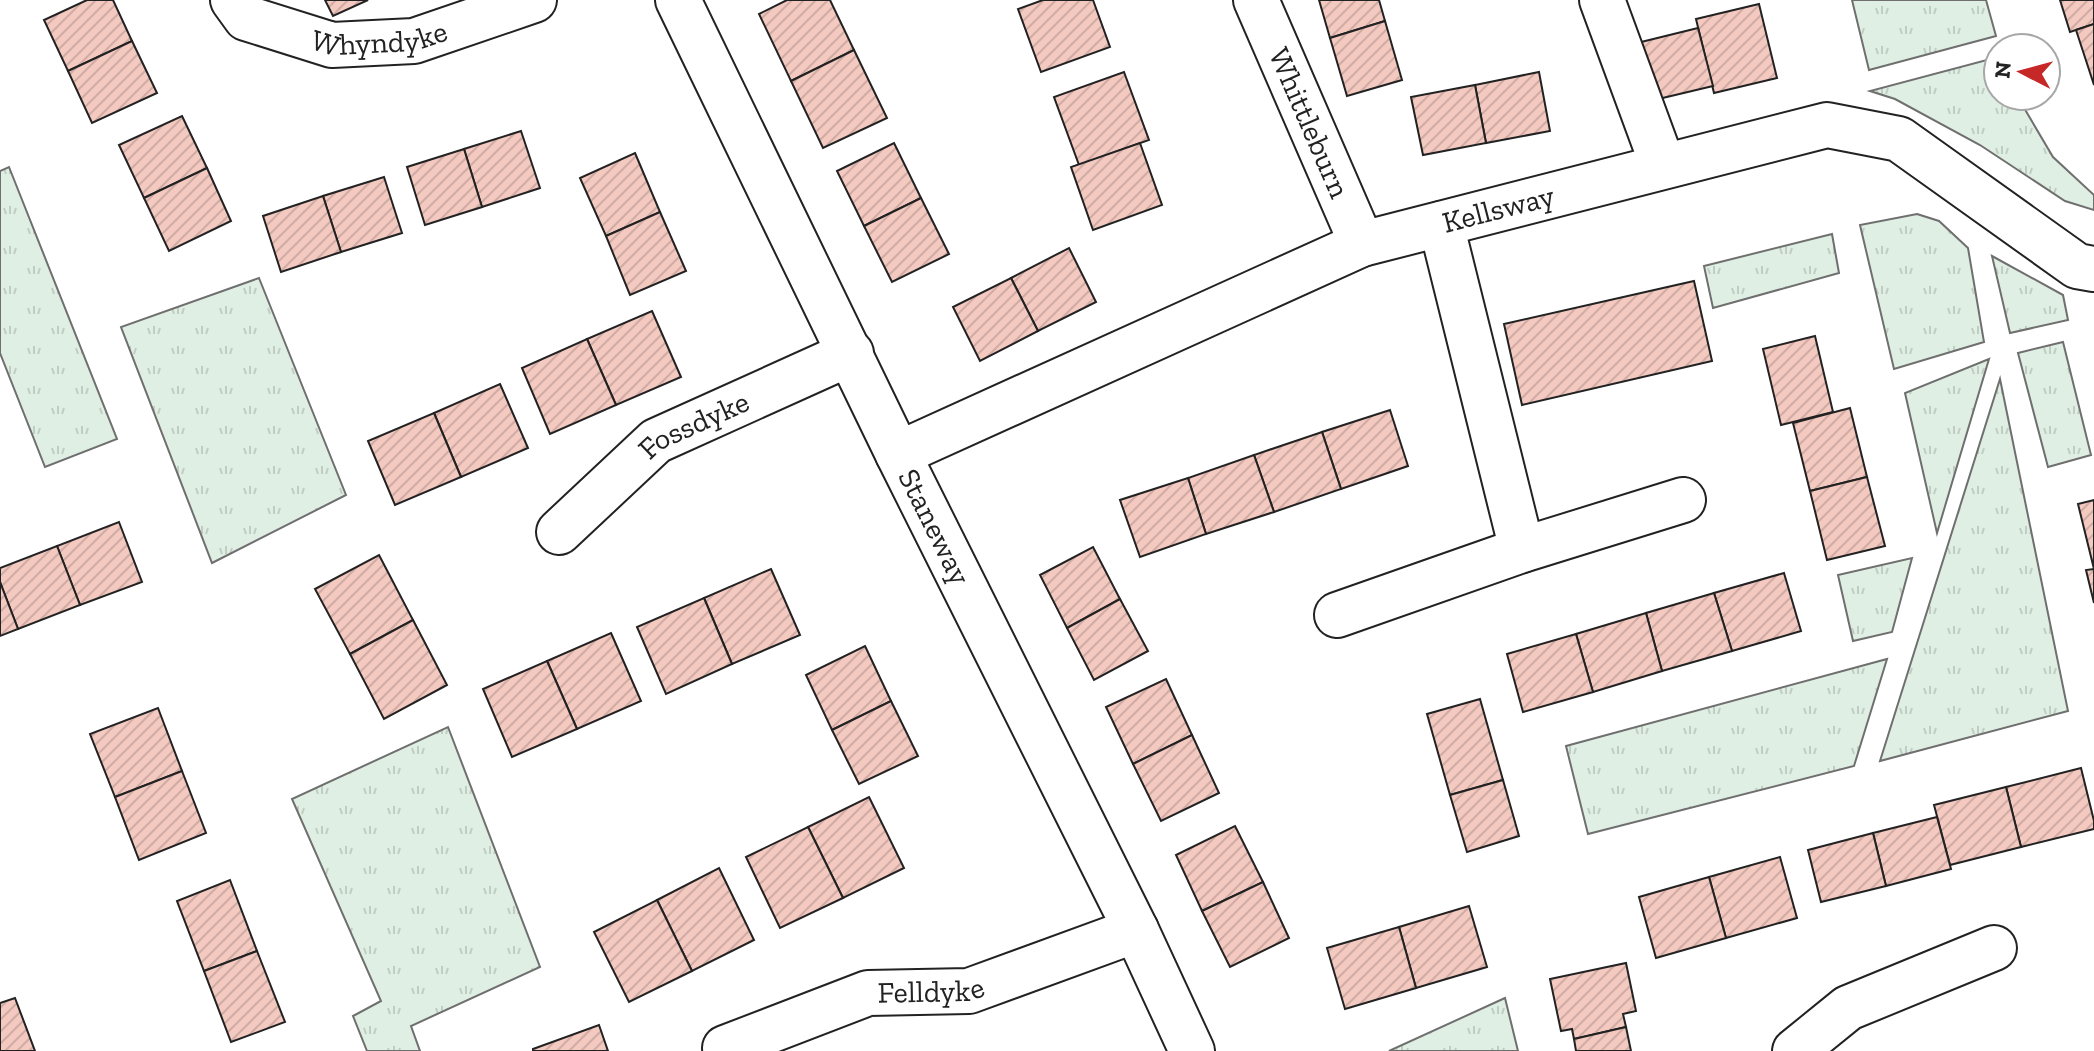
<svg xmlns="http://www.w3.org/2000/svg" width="2094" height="1051" viewBox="0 0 2094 1051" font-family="'Zilla Slab',serif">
<defs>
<pattern id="grass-tufts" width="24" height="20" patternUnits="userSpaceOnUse" patternTransform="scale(2)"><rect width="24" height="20" fill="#e0efe3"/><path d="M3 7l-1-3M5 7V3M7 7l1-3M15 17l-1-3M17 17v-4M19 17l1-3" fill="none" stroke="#c0cdc2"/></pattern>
<pattern id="building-hatch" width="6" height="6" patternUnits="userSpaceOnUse" patternTransform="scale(2)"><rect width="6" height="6" fill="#f3c9c0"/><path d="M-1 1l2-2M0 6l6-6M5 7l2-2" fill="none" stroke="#d0aca5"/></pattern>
</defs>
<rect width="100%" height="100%" fill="#fff"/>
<g fill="url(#grass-tufts)" stroke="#6f6f6f" stroke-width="2">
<polygon points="1852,0 1986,0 1996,36 1869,70"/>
<polygon points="1998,57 1998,96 2017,96 2053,157 2094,195 2094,210 2065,201 1980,145 1895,99 1870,91"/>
<polygon points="9,167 117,439 45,467 0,353 0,171"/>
<polygon points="1917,214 1939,221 1968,248 1984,342 1894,369 1860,225"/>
<polygon points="1832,234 1839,273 1713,308 1704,266"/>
<polygon points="1992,256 2063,295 2068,320 2010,333"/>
<polygon points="259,278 346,495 212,563 121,327"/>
<polygon points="2063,342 2091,455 2048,467 2018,353"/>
<polygon points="1989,359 1937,533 1905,393"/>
<polygon points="2000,379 2068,711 1880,761"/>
<polygon points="1912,558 1892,632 1853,641 1838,575"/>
<polygon points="1887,659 1854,766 1588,834 1566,746"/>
<polygon points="448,727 540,967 411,1026 420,1051 367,1051 353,1016 381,1001 292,799"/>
<polygon points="1505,998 1518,1051 1389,1051"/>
</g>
<g fill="url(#building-hatch)" stroke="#222" stroke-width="2">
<polygon points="87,0 113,0 132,41 68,71 44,20"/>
<polygon points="325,0 368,0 333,16"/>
<polygon points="787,0 830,0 854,50 791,81 759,14"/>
<polygon points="1043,0 1093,0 1110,47 1041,72 1018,9"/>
<polygon points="1319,0 1379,0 1385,21 1330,38"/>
<polygon points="2060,0 2094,0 2094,24 2070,32"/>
<polygon points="1759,4 1777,78 1714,93 1696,19"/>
<polygon points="1385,21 1402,80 1347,96 1330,38"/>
<polygon points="2094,24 2094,85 2076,30"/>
<polygon points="1698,28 1713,86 1650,101 1637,43"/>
<polygon points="132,41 157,93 92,123 68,71"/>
<polygon points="854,50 887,118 823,148 791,81"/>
<polygon points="1124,72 1149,140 1079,165 1054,97"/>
<polygon points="1539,72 1550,131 1486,143 1475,85"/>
<polygon points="1475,85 1486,143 1423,155 1411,97"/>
<polygon points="182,116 207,168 144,198 119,145"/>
<polygon points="521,131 540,188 482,207 464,149"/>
<polygon points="894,143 921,198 864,226 837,171"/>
<polygon points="1140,143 1162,205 1093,230 1071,167"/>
<polygon points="464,149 482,207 425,225 407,167"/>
<polygon points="635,153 660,212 606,236 580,178"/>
<polygon points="207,168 231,221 169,251 144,198"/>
<polygon points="384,177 402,233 341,252 323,196"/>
<polygon points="323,196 341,252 281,272 263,216"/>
<polygon points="921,198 949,254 892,282 864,226"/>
<polygon points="660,212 686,271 630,295 606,236"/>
<polygon points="1069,248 1096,302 1038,331 1011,278"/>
<polygon points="1011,278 1038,331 980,361 953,307"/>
<polygon points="1694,281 1712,361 1522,405 1504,324"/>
<polygon points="652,311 681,377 616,405 587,339"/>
<polygon points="1815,336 1833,412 1781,425 1763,349"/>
<polygon points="587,339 616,405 550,434 522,368"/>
<polygon points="500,384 528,448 461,477 434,413"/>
<polygon points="1850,408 1867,477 1810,491 1793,423"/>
<polygon points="1390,410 1408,466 1341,489 1322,432"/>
<polygon points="434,413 461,477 395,505 368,441"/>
<polygon points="1322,432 1341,489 1274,512 1254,455"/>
<polygon points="1254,455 1274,512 1206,534 1188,478"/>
<polygon points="1867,477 1885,546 1827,560 1810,491"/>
<polygon points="1188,478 1206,534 1140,557 1120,500"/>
<polygon points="2094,500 2094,569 2078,504"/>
<polygon points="119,522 142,582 80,605 57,546"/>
<polygon points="57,546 80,605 18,629 0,582 0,568"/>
<polygon points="1093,547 1120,599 1067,628 1040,575"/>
<polygon points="379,555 413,620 350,654 315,589"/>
<polygon points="771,569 800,635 732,664 704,598"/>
<polygon points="2094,569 2094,603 2086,570"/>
<polygon points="1784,573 1801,631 1732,651 1714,593"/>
<polygon points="0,582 18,629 0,636"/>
<polygon points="1714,593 1732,651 1662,671 1646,613"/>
<polygon points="704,598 732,664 666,694 637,627"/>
<polygon points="1120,599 1148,651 1094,680 1067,628"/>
<polygon points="1646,613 1662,671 1593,692 1576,634"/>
<polygon points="413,620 447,685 384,719 350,654"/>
<polygon points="611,633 641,701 577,729 547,661"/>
<polygon points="1576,634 1593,692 1523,712 1507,654"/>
<polygon points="865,646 891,701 832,730 806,675"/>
<polygon points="547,661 577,729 512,757 483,689"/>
<polygon points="1166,679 1192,735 1133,764 1106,707"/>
<polygon points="1480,699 1503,780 1450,795 1427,714"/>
<polygon points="891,701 918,756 859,784 832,730"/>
<polygon points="158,708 182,771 115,797 90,734"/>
<polygon points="1192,735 1219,793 1161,821 1133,764"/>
<polygon points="2081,768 2094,821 2094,829 2021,847 2006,787"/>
<polygon points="182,771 206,833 139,860 115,797"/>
<polygon points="1503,780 1519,836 1467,852 1450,795"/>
<polygon points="2006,787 2021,847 1950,865 1934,805"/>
<polygon points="869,797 904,868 843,898 808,827"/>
<polygon points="1937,817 1951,869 1886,886 1873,833"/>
<polygon points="1235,826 1263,882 1202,911 1176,855"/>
<polygon points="808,827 843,898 780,928 746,857"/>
<polygon points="1873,833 1886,886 1821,902 1808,850"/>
<polygon points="1780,857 1797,918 1726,938 1709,877"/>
<polygon points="719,868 754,940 692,971 657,900"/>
<polygon points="1709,877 1726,938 1656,958 1639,897"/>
<polygon points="230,880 257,951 204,971 177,901"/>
<polygon points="1263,882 1289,938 1230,967 1202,911"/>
<polygon points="657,900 692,971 629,1002 594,932"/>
<polygon points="1469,906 1487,967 1416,988 1399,927"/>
<polygon points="1399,927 1416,988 1345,1009 1327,948"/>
<polygon points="257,951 285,1022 231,1042 204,971"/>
<polygon points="1626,963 1636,1011 1623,1014 1626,1027 1574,1039 1572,1029 1561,1031 1550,979"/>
<polygon points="15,998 35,1051 0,1051 0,1003"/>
<polygon points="599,1025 608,1051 533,1051 533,1049"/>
<polygon points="1626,1027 1631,1051 1576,1051 1574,1039"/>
</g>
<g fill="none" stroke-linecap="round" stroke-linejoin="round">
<g stroke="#222" stroke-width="48">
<g id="street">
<path id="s1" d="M233,0L246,18L332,45L414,41L534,0"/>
<path id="s2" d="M678,0L898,454L1136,930L1192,1051"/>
<path id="s3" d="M1256,0L1362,244"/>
<polyline points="1602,0 1663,166"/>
<polyline points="1441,224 1522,550"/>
<path id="s4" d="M898,454L1362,244L1827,125L1899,139L2077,266L2094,269"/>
<path id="s5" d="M559,532L656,441L851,353"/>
<polyline points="1337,615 1522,550 1683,500"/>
<path id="s6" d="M725,1048L868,993L969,991L1136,930"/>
<polyline points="1795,1051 1848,1008 1994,948"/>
</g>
</g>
<use href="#street" stroke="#fff" stroke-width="44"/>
</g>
<g text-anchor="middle" stroke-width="6" stroke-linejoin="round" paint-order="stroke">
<g font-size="30" fill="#222" stroke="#fff">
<text dy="10" stroke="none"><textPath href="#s1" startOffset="160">Whyndyke</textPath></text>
<text dy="10" stroke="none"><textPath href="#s3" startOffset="134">Whittleburn</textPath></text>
<text dy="10" stroke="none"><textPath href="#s4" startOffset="650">Kellsway</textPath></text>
<text dy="10" stroke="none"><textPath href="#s5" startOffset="174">Fossdyke</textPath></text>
<text dy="10" stroke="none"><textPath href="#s2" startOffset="586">Staneway</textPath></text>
<text dy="10" stroke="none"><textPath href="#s6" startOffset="216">Felldyke</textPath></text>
</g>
</g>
<g transform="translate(2022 72) rotate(276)"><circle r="38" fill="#ffffff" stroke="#a7a7a7" stroke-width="2"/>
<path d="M0-6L14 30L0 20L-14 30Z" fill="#c62828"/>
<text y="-12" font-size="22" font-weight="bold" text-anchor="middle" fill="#222222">N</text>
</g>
</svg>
